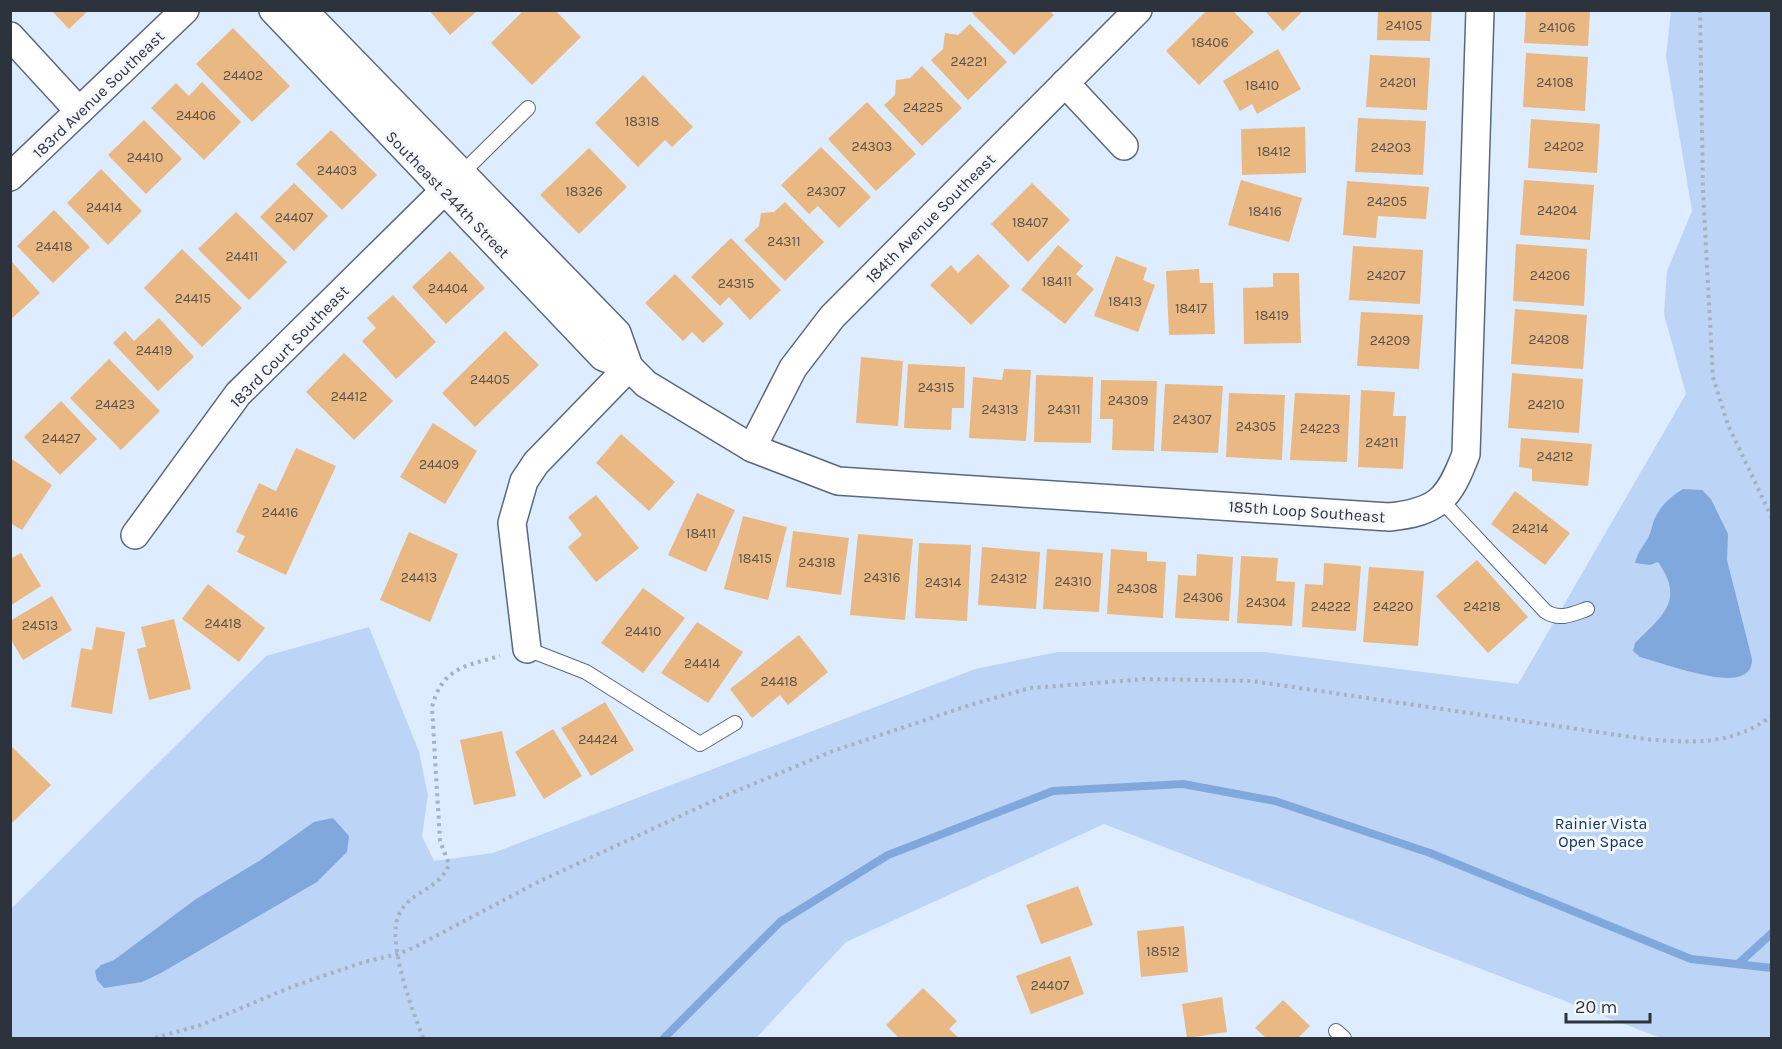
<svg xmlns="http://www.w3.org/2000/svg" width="1782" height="1049" viewBox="0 0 1782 1049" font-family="Karla,sans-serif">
<rect width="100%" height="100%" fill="#deecff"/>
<polygon fill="#bcd4f5" points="1671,11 1771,11 1771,1038 1661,1038 1104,824 846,942 756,1038 11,1038 11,909 266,656 369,627 419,752 428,795 422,836 434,861 493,853 975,669 1058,652 1264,652 1518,684 1686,394 1664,314 1667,271 1692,211 1666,56"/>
<g fill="#81a8dd">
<path d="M1683,489L1702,490L1711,499L1728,534L1727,560L1752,659C1752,666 1750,672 1743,675C1724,686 1662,663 1640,657L1633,651L1635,643C1663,615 1685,600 1658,562L1650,565L1635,563C1637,553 1643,547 1648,538C1651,532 1652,526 1654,520C1661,505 1670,497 1683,489Z"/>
<polygon points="333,818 349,836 347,852 317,882 161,973 142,982 104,988 97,980 95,971 101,965 114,960 196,899 259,861 314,822"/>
</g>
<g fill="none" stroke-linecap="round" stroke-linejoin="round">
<g stroke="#81a8dd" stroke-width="8">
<polyline points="1738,964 1772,933"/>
<polyline points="664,1038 780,922 888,855 1053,791 1183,784 1275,801 1430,853 1691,959 1772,968"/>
</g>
</g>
<g fill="#e9b883">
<polygon points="51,10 89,10 69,29"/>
<polygon points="429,10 478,10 450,35"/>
<polygon points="524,10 555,10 581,37 532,85 491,43"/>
<polygon points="975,10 1049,10 1054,15 1014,55 972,13"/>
<polygon points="1207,10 1232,10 1254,32 1199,85 1166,51"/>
<polygon points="1264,10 1304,10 1283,31"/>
<polygon points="1378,10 1432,10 1430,41 1377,40"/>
<polygon points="1526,10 1590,10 1588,46 1524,43"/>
<polygon points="970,24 1007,62 968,100 931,60 943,49 945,33 958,35"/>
<polygon points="233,28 290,86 252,122 196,64"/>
<polygon points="1278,49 1301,89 1257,114 1252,104 1240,111 1223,81"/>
<polygon points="1526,53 1588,57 1585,111 1523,107"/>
<polygon points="1370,55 1430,58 1427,110 1366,107"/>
<polygon points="922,66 962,108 922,146 884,105 895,95 896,80 910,78"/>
<polygon points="643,75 693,127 672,147 665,140 638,167 595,123"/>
<polygon points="202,82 241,122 204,160 151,108 176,83 189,96"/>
<polygon points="867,102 916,154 876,191 828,139"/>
<polygon points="1358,118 1426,121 1423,175 1355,172"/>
<polygon points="1531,119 1600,124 1597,173 1528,168"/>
<polygon points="144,120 182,159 146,194 108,155"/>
<polygon points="1305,127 1306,173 1242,175 1241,129"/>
<polygon points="331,130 377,175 342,210 296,164"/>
<polygon points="821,147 871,197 839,228 818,206 809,214 781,185"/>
<polygon points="589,148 627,187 579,234 540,195"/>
<polygon points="101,169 142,211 108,245 67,203"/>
<polygon points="1241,180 1302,198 1289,242 1228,225"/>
<polygon points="1524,180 1594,185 1590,240 1520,235"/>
<polygon points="1347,181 1429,187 1426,219 1378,216 1376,238 1343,235"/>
<polygon points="294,183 328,216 294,251 260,217"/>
<polygon points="1032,183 1070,220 1028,262 991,224"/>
<polygon points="785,202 824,242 785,281 744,240 759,226 761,213 774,212"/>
<polygon points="54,210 90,247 53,283 17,246"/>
<polygon points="236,212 287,262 249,300 198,249"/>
<polygon points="731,238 781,290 750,320 729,297 720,306 691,277"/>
<polygon points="1516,244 1587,249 1584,306 1513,301"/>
<polygon points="1058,245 1083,266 1076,274 1094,289 1065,324 1021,290"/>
<polygon points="1353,246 1423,250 1420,304 1349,300"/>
<polygon points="182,249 242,308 202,347 144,288"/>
<polygon points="450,251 485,288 446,324 412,287"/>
<polygon points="978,254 1010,286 971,325 930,285 951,265 958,273"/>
<polygon points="1116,256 1147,268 1143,280 1155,285 1138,332 1094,316"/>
<polygon points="10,260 40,293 10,320"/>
<polygon points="1199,269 1200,283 1213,283 1215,334 1169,335 1166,271"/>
<polygon points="1273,273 1299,273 1301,343 1244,344 1243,288 1273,287"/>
<polygon points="675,274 724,324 703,343 692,332 683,341 645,303"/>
<polygon points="393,295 436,342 396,379 362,341 376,328 367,318"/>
<polygon points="1515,309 1587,315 1583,369 1511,364"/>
<polygon points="1361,312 1423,315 1419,369 1357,366"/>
<polygon points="159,318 194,357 158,391 113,343 125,331 134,341"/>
<polygon points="505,331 539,365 475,427 442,393"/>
<polygon points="344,353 393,401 354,440 306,392"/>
<polygon points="861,357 903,361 898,426 856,423"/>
<polygon points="109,359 160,411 121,450 70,398"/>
<polygon points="908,364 965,367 964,408 952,408 951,430 904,428"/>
<polygon points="1004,369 1031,370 1026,441 969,438 973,377 1002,380"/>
<polygon points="1512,373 1583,379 1579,433 1508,428"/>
<polygon points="1036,375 1093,377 1091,443 1034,442"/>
<polygon points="1101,380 1157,381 1154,451 1112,450 1113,419 1100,419"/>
<polygon points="1165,384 1223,386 1218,453 1161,451"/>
<polygon points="1361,390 1395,392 1393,416 1406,416 1403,469 1358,467"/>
<polygon points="1229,393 1285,395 1282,460 1226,457"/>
<polygon points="1295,393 1350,395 1347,462 1290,460"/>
<polygon points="61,401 97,439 60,475 24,437"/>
<polygon points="433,423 477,451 445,504 400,477"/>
<polygon points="621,434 675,482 649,511 596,463"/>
<polygon points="1521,438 1592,444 1588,486 1532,481 1532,469 1519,467"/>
<polygon points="296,448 336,466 286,575 237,552 245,536 236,532 259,483 276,491"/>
<polygon points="10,458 52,485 22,530 10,523"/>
<polygon points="1515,491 1570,533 1545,565 1491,524"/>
<polygon points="697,493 735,510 706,572 668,555"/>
<polygon points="596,495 639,548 596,582 568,547 582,535 568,517"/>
<polygon points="743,516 787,527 768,600 724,589"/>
<polygon points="793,531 849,538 841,595 786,587"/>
<polygon points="409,532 458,554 430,622 380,600"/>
<polygon points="858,534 913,539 905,620 850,615"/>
<polygon points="919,543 971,545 967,621 915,618"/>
<polygon points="982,547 1040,552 1036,609 978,605"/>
<polygon points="1047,549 1103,553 1099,612 1043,609"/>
<polygon points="1111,549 1147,552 1147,561 1166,562 1163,618 1107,614"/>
<polygon points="21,553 41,586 10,606 10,559"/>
<polygon points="1197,554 1233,557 1229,621 1175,618 1178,575 1196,576"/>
<polygon points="1241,556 1278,558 1276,581 1295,582 1292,626 1237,623"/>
<polygon points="1477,560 1528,617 1488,653 1436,596"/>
<polygon points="1324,563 1361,566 1356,631 1302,627 1305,584 1323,585"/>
<polygon points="1369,567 1424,571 1418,646 1363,642"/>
<polygon points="208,584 265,628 239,662 182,619"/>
<polygon points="643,588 685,618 643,673 601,643"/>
<polygon points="52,596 72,630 23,660 10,638 10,621"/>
<polygon points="174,619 191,689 149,700 137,649 146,647 141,627"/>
<polygon points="697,622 743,652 708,703 661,673"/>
<polygon points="96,627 125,632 112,714 71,707 81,648 92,650"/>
<polygon points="799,635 828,672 788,705 780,695 752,718 730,689"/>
<polygon points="605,702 634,750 591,776 561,728"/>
<polygon points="553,729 582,776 544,799 515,752"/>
<polygon points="502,731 516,796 474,805 460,740"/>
<polygon points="10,745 51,785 10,825"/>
<polygon points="1078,886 1093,925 1041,944 1026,905"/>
<polygon points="1184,926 1188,972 1141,977 1137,931"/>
<polygon points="1070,956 1084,994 1031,1014 1016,976"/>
<polygon points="923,988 957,1021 949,1029 959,1038 899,1038 886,1025"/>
<polygon points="1222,997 1227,1032 1187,1038 1182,1004"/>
<polygon points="1283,1000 1310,1026 1298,1038 1266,1038 1255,1028"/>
</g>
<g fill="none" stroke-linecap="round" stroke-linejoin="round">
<g stroke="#5a687d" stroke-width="16">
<g id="lane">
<polyline points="461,174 528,108"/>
<path d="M1441,500L1545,611C1559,621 1573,614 1587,609"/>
<polyline points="527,649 586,672 700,744 735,723"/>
<polyline points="1336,1031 1344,1038"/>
</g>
</g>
<g stroke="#5a687d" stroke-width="30">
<g id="street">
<path d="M273,10L603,357L629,367L646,384L752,448L838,481L1389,517C1438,512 1449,499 1466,454L1480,10"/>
<polyline points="303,10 617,333 629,367"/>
<polyline points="10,36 79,111"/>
<polyline points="1065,83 1124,146"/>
<polyline points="10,177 185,10"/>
<polyline points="752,448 793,368 832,317 1138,10"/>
<polyline points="135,535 238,394 461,174"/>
<polyline points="527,649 512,523 524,481 536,463 629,367"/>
</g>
</g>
<g stroke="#a6b1c1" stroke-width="4" stroke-dasharray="3 4.5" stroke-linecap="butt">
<polyline points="1700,10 1703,191 1713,377 1728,425 1772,518"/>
<path d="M155,1038L201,1025L291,987L364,962L398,954L415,947L540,881L717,799L833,751L970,705L1030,688L1146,679L1252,681L1645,739C1693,743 1730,746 1772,716"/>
<path d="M423,1038C412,1009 392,956 396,925C397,916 402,907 409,901C423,889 443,883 449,864L440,841L432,707C442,668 465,666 500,656"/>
</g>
<use href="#lane" stroke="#fff" stroke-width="14"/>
<use href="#street" stroke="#fff" stroke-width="27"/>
</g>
<g text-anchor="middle" stroke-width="6" stroke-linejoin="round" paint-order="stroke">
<g font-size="14" fill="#5c544e">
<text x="1404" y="30">24105</text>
<text x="1557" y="32">24106</text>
<text x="1210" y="47">18406</text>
<text x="969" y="66">24221</text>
<text x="243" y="80">24402</text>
<text x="1398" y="87">24201</text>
<text x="1555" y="87">24108</text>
<text x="1262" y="90">18410</text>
<text x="923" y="112">24225</text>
<text x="196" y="120">24406</text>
<text x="642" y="126">18318</text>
<text x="872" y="151">24303</text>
<text x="1564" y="151">24202</text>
<text x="1391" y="152">24203</text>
<text x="1274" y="156">18412</text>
<text x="145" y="162">24410</text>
<text x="337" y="175">24403</text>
<text x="584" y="196">18326</text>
<text x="826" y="196">24307</text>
<text x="1387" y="206">24205</text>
<text x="104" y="212">24414</text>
<text x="1557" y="215">24204</text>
<text x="1265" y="216">18416</text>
<text x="294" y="222">24407</text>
<text x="1030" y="227">18407</text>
<text x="784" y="246">24311</text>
<text x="54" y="251">24418</text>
<text x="242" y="261">24411</text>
<text x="1386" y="280">24207</text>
<text x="1550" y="280">24206</text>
<text x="1057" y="286">18411</text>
<text x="736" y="288">24315</text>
<text x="448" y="293">24404</text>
<text x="193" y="303">24415</text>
<text x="1125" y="306">18413</text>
<text x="1191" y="313">18417</text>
<text x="1272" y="320">18419</text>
<text x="1549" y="344">24208</text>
<text x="1390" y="345">24209</text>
<text x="154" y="355">24419</text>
<text x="490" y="384">24405</text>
<text x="936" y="392">24315</text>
<text x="349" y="401">24412</text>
<text x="1128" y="405">24309</text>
<text x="115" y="409">24423</text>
<text x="1546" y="409">24210</text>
<text x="1000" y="414">24313</text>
<text x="1064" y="414">24311</text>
<text x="1192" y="424">24307</text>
<text x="1256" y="431">24305</text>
<text x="1320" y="433">24223</text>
<text x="61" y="443">24427</text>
<text x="1382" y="447">24211</text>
<text x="1555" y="461">24212</text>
<text x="439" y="469">24409</text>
<text x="280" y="517">24416</text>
<text x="1530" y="533">24214</text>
<text x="701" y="538">18411</text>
<text x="755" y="563">18415</text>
<text x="817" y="567">24318</text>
<text x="419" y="582">24413</text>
<text x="882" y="582">24316</text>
<text x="1009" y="583">24312</text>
<text x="1073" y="586">24310</text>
<text x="943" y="587">24314</text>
<text x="1137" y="593">24308</text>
<text x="1203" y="602">24306</text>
<text x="1266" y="607">24304</text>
<text x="1331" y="611">24222</text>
<text x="1393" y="611">24220</text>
<text x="1482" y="611">24218</text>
<text x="223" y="628">24418</text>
<text x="40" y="630">24513</text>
<text x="643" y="636">24410</text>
<text x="702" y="668">24414</text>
<text x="779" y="686">24418</text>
<text x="598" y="744">24424</text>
<text x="1163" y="956">18512</text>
<text x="1050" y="990">24407</text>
</g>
<g font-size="16" fill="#2d333c" stroke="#f4f8fd">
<text transform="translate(98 94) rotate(-44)" y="6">183rd Avenue Southeast</text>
<text transform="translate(448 194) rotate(46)" y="6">Southeast 244th Street</text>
<text transform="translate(930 218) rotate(-45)" y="6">184th Avenue Southeast</text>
<text transform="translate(289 346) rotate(-46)" y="6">183rd Court Southeast</text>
<text transform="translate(1307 511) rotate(4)" y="6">185th Loop Southeast</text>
</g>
<g font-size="16" fill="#0e3464" stroke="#f4f8fd">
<text x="1601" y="829">Rainier Vista<tspan x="1601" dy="18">Open Space</tspan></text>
</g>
</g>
<rect width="1782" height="1049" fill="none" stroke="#2d333c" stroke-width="24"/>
<path d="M1566 1013v9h84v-9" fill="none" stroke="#2d333c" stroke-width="3"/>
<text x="1575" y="1013" font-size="18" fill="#2d333c" stroke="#f4f8fd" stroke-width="4.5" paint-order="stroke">20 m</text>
</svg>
